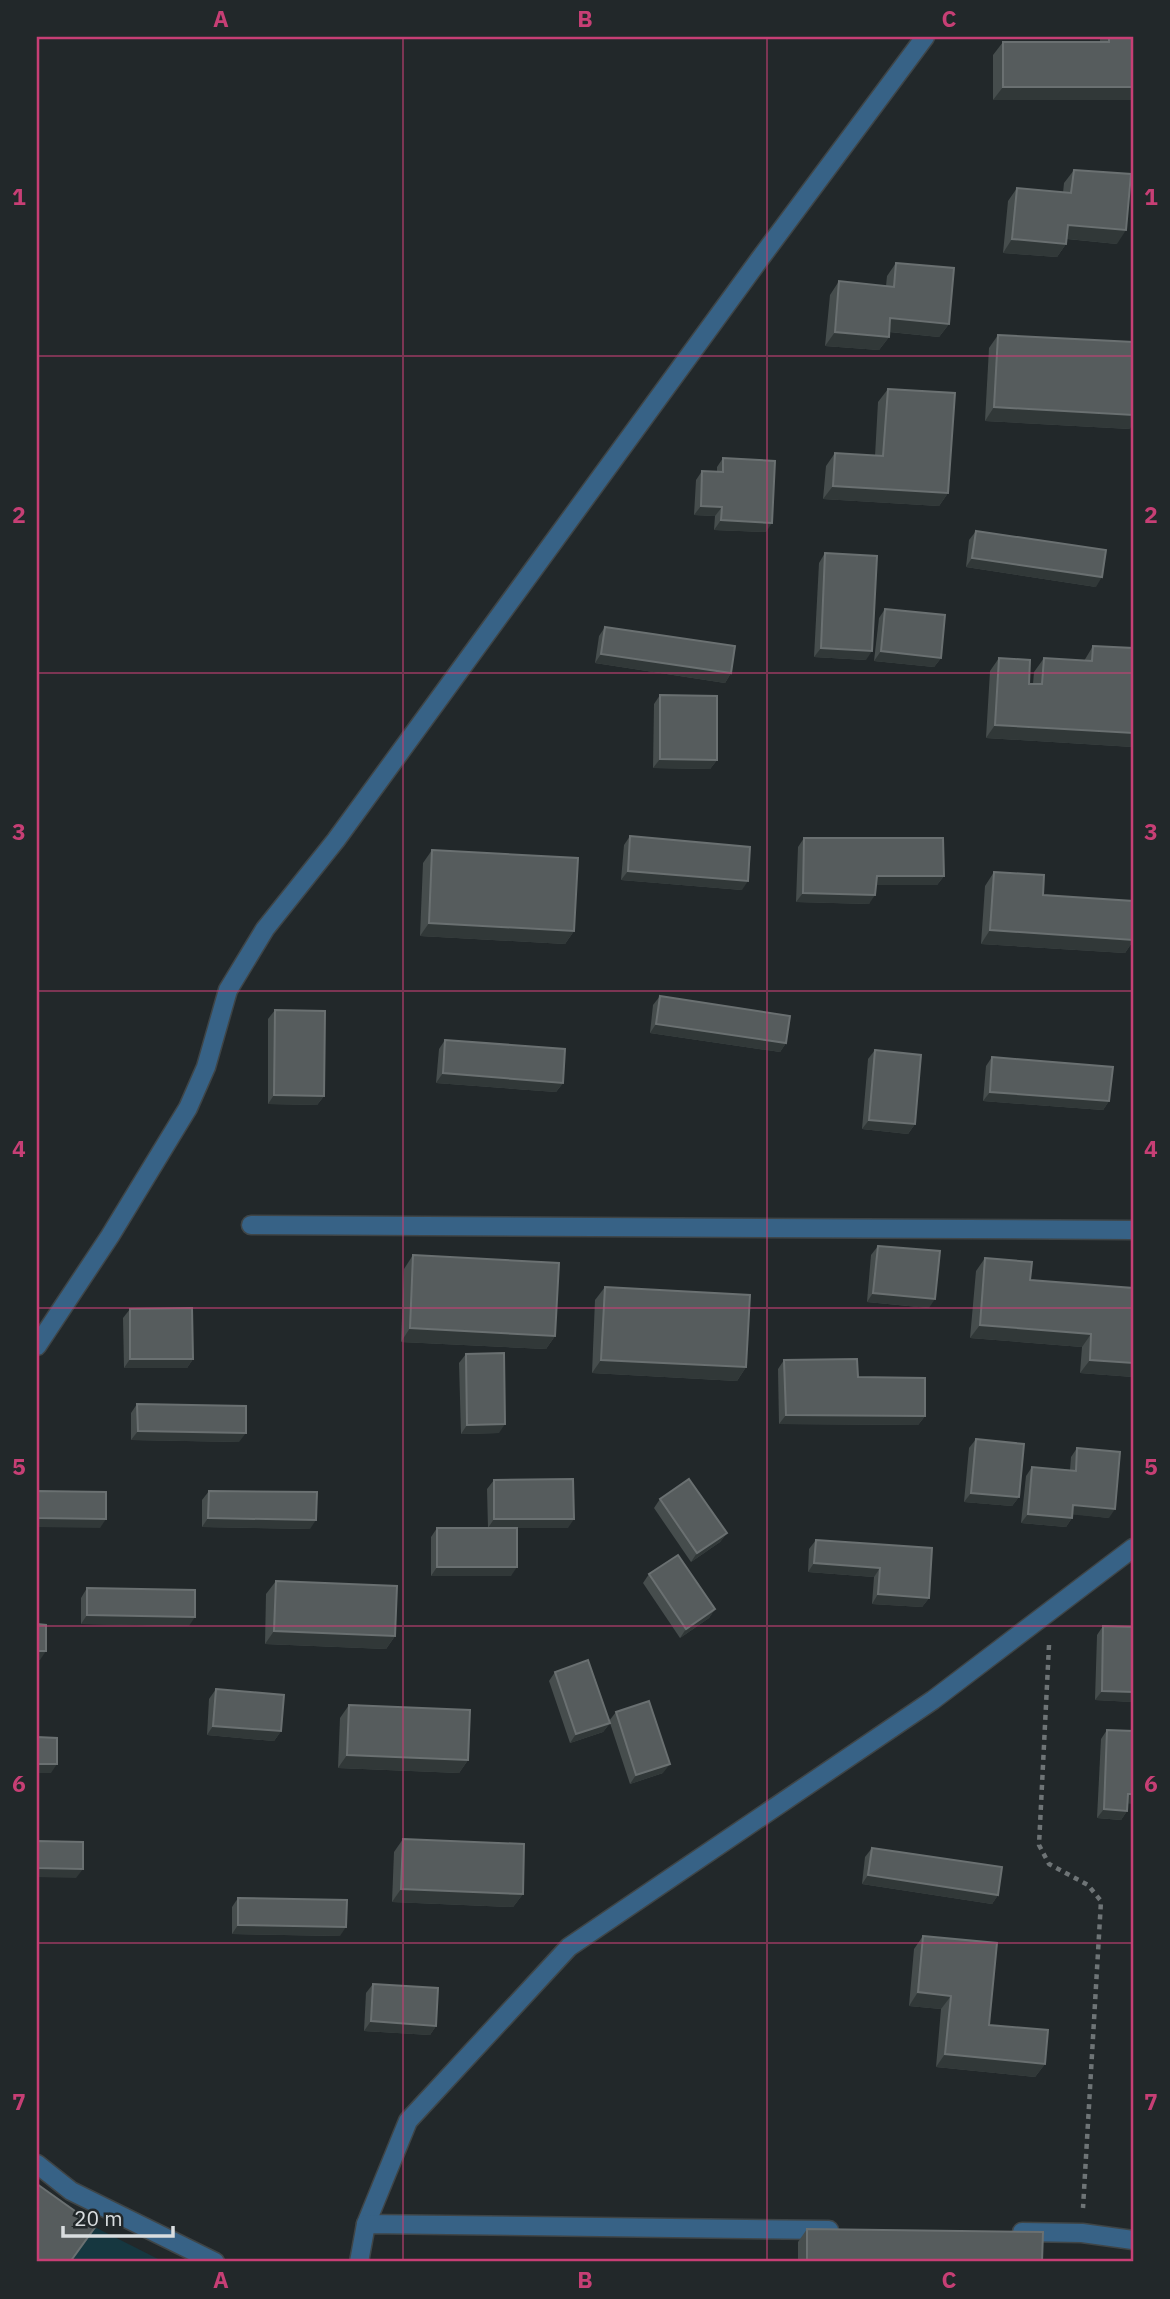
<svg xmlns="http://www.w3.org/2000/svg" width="1170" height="2299" viewBox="0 0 1170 2299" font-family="'IBM Plex Sans',sans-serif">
<rect width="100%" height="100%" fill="#22282a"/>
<polygon fill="#163740" points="37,2194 55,2207 164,2262 37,2262"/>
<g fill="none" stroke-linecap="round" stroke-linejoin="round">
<g stroke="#3f4547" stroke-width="21">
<g id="minor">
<polyline points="251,1225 1133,1230"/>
<polyline points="37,1346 110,1236 188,1108 206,1067 228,990 265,929 336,840 759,260 925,37"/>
<polyline points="37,2164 71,2191 215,2262"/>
<polyline points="366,2224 408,2121 569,1947 933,1700 1133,1548"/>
<polyline points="1022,2232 1082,2233 1133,2240"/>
<polyline points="359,2262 366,2224 829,2230"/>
</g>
</g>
<polyline stroke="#6e7476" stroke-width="4.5" stroke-dasharray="5 5" stroke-linecap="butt" points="1049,1645 1039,1845 1049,1864 1088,1885 1101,1901 1083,2208"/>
<use href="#minor" stroke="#376286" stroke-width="18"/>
</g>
<g fill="#464d4d">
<polygon points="1100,37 1133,37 993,100 993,55 1003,42 1100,42"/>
<polygon points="1074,170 1117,244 1067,239 1066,244 1057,257 1003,253 1008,201 1017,188 1063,193 1064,183"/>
<polygon points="896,263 949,324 939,337 889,332 889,337 879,350 825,346 830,295 839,281 886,286 887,276"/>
<polygon points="998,335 1130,429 985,421 989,348"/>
<polygon points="888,389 948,493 939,506 823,499 826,466 835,453 875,456 878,402"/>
<polygon points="723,458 766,532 714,530 715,516 694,515 696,480 702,471 717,472 717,467"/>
<polygon points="976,531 1096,587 966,567 969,540"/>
<polygon points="825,553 866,660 814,657 819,563"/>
<polygon points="885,609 941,658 934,667 874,661 879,618"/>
<polygon points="605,627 731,673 725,683 595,663 599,636"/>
<polygon points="1093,646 1133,648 1133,747 986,738 990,671 999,658 1029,684 1033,684 1034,672 1044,658 1084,661"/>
<polygon points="660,695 717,760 710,769 653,768 654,704"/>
<polygon points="630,836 742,890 621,880 624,845"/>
<polygon points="804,838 944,876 937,885 876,885 869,904 796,902 798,847"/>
<polygon points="432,850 574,931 565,944 420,936 423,863"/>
<polygon points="994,872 1043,895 1133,901 1133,941 1125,953 981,944 985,886"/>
<polygon points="660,996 786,1043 780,1052 650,1033 653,1005"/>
<polygon points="275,1010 324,1096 317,1105 268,1104 268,1019"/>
<polygon points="445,1040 563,1083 556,1092 436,1083 439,1049"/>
<polygon points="875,1050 915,1124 908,1134 862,1129 868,1059"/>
<polygon points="992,1057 1109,1101 1103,1110 983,1101 986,1066"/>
<polygon points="878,1246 929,1308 867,1302 871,1255"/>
<polygon points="413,1255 555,1336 546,1349 401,1342 404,1269"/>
<polygon points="985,1258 1030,1280 1133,1310 1133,1377 1080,1373 1082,1347 970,1338 976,1271"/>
<polygon points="605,1287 746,1367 737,1381 592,1373 595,1300"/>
<polygon points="130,1309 193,1359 187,1368 124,1368 123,1318"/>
<polygon points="466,1354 499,1433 461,1434 459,1363"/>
<polygon points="784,1360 925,1416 918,1425 779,1424 778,1369"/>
<polygon points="137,1404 239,1442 131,1440 131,1413"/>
<polygon points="976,1439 1019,1497 1012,1506 964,1502 969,1448"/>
<polygon points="1077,1448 1109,1518 1073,1514 1072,1518 1066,1527 1021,1523 1026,1476 1032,1467 1070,1470 1071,1457"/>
<polygon points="494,1480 568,1528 517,1528 511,1576 431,1576 431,1537 437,1528 488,1528 487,1489"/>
<polygon points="209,1491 310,1529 202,1527 202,1500"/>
<polygon points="660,1499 727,1533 720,1542 691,1562 654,1508"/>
<polygon points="816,1540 932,1548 929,1598 922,1607 872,1604 874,1577 808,1572 809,1549"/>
<polygon points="649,1574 715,1609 709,1618 680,1638 643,1583"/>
<polygon points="276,1581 395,1636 386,1649 265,1644 266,1594"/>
<polygon points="87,1588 189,1626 81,1624 81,1598"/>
<polygon points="1103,1626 1133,1627 1133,1702 1095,1700 1097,1635"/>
<polygon points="555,1672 609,1721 616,1712 663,1773 630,1784 610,1723 603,1732 570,1743 549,1681"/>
<polygon points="216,1689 281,1731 274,1741 207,1735 209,1699"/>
<polygon points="349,1705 468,1760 459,1773 338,1768 340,1718"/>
<polygon points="1107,1730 1127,1803 1127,1811 1121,1820 1097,1818 1101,1739"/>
<polygon points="403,1839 523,1894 513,1907 392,1902 394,1852"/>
<polygon points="872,1848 998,1895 992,1904 862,1884 865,1857"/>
<polygon points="238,1898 340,1936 232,1934 232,1907"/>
<polygon points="923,1936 989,2025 1045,2064 1035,2077 936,2067 941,2009 909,2006 914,1949"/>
<polygon points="373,1984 436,2026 430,2035 364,2031 366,1993"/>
<polygon points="807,2229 1042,2262 798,2262 798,2242"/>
</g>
<g fill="#313838">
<polygon points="1003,87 1133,87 1133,100 993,100"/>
<polygon points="1068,225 1126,230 1117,244 1059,238"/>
<polygon points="1012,239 1066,244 1057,257 1003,253"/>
<polygon points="890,318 949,324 939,337 881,331"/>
<polygon points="835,332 889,337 879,350 825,346"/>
<polygon points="994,407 1133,415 1133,424 1130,429 985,421"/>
<polygon points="833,486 948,493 939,506 823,499"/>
<polygon points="701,506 722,507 715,516 694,515"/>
<polygon points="721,520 772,523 766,532 714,530"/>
<polygon points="972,558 1102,577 1096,587 966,567"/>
<polygon points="821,648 872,651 866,660 814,657"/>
<polygon points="881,651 941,658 934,667 874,661"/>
<polygon points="601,654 731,673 725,683 595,663"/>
<polygon points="995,725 1133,733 1133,747 986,738"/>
<polygon points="660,759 717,760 710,769 653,768"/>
<polygon points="628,871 748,881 742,890 621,880"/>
<polygon points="877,876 944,876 937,885 870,885"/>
<polygon points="803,893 875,895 869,904 796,902"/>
<polygon points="429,923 574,931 565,944 420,936"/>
<polygon points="990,930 1133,940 1133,941 1125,953 981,944"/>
<polygon points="656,1024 786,1043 780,1052 650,1033"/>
<polygon points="443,1073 563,1083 556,1092 436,1083"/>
<polygon points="990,1092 1109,1101 1103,1110 983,1101"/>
<polygon points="274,1095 324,1096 317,1105 268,1104"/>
<polygon points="869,1120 915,1124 908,1134 862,1129"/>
<polygon points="873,1293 935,1299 929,1308 867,1302"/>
<polygon points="980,1325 1091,1334 1082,1347 970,1338"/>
<polygon points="410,1328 555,1336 546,1349 401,1342"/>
<polygon points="130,1359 193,1359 187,1368 124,1368"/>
<polygon points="601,1360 746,1367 737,1381 592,1373"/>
<polygon points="1090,1360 1133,1363 1133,1377 1080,1373"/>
<polygon points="786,1415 925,1416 918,1425 779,1424"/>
<polygon points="505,1424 499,1433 461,1434 467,1425"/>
<polygon points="138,1431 246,1433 239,1442 131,1440"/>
<polygon points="971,1493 1019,1497 1012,1506 964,1502"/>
<polygon points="1073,1505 1115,1509 1109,1518 1067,1514"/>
<polygon points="1028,1514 1072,1518 1066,1527 1021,1523"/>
<polygon points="37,1518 106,1519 100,1528 37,1527"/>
<polygon points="208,1518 316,1520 310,1529 202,1527"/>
<polygon points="494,1519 574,1519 568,1528 488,1528"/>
<polygon points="727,1533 720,1542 691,1562 697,1553"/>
<polygon points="814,1563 880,1568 874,1577 808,1572"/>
<polygon points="437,1567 517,1567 511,1576 431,1576"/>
<polygon points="878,1594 929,1598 922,1607 872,1604"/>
<polygon points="715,1609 709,1618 680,1638 686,1629"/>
<polygon points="87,1615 195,1617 189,1626 81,1624"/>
<polygon points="274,1631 395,1636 386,1649 265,1644"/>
<polygon points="37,1651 46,1651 40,1660 37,1660"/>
<polygon points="1102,1691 1133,1692 1133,1702 1095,1700"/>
<polygon points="610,1723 603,1732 570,1743 576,1734"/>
<polygon points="213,1726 281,1731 274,1741 207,1735"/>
<polygon points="347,1755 468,1760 459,1773 338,1768"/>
<polygon points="37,1764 57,1764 51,1773 37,1773"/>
<polygon points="670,1764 663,1773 630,1784 636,1775"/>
<polygon points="1128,1794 1133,1794 1133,1804 1122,1803"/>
<polygon points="1104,1809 1127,1811 1121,1820 1097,1818"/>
<polygon points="37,1868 83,1869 76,1878 37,1877"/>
<polygon points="868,1875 998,1895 992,1904 862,1884"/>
<polygon points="401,1889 523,1894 513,1907 392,1902"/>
<polygon points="238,1925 346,1927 340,1936 232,1934"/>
<polygon points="918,1992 951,1996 941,2009 909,2006"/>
<polygon points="371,2021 436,2026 430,2035 364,2031"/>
<polygon points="945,2054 1045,2064 1035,2077 936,2067"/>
</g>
<g fill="#565c5d" stroke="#6a7071" stroke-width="2">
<polygon points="1109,37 1133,37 1133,87 1003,87 1003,42 1109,42"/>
<polygon points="1074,170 1131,174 1126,230 1068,225 1066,244 1012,239 1017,188 1071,193"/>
<polygon points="896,263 954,268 949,324 890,318 889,337 835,332 839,281 894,287"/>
<polygon points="998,335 1133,342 1133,415 994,407"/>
<polygon points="888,389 955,393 948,493 833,486 835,453 883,456"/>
<polygon points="723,458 775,461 772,523 721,520 722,507 701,506 702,471 723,472"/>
<polygon points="976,531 1106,550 1102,577 972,558"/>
<polygon points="825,553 877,556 872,651 821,648"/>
<polygon points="885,609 945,615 941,658 881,651"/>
<polygon points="605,627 735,646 731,673 601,654"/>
<polygon points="1093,646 1133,648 1133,733 995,725 999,658 1030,660 1029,684 1042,684 1044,658 1092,661"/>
<polygon points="660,695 717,696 717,760 660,759"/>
<polygon points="630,836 750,847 748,881 628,871"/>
<polygon points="804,838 943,838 944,876 877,876 875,895 803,893"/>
<polygon points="432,850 578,858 574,931 429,923"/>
<polygon points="994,872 1044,875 1043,895 1133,901 1133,940 990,930"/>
<polygon points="660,996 790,1016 786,1043 656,1024"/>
<polygon points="275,1010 325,1011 324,1096 274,1095"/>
<polygon points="445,1040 565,1049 563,1083 443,1073"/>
<polygon points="875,1050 921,1055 915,1124 869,1120"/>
<polygon points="992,1057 1113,1067 1109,1101 990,1092"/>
<polygon points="878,1246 940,1251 935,1299 873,1293"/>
<polygon points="413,1255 559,1263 555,1336 410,1328"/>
<polygon points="985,1258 1032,1262 1030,1280 1133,1288 1133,1363 1090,1360 1091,1334 980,1325"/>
<polygon points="605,1287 750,1295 746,1367 601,1360"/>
<polygon points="192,1308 193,1359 130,1359 130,1309"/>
<polygon points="504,1353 505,1424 467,1425 466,1354"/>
<polygon points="857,1359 858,1377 925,1378 925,1416 786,1415 784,1360"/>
<polygon points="137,1404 246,1406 246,1433 138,1431"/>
<polygon points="976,1439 1024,1444 1019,1497 971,1493"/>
<polygon points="1077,1448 1120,1452 1115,1509 1073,1505 1072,1518 1028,1514 1032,1467 1076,1471"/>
<polygon points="573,1479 574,1519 494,1519 494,1480"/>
<polygon points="689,1479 727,1533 697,1553 660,1499"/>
<polygon points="37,1491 106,1492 106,1519 37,1518"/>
<polygon points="209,1491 317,1492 316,1520 208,1518"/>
<rect x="437" y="1528" width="80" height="39"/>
<polygon points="816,1540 932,1548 929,1598 878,1594 880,1568 814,1563"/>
<polygon points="678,1555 715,1609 686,1629 649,1574"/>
<polygon points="276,1581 397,1586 395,1636 274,1631"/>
<polygon points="87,1588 195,1590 195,1617 87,1615"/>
<polygon points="37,1624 46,1625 46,1651 37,1651"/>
<polygon points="1103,1626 1133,1627 1133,1692 1102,1691"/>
<polygon points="588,1660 610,1723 576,1734 555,1672"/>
<polygon points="216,1689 284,1695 281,1731 213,1726"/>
<polygon points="649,1701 670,1764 636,1775 616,1712"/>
<polygon points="349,1705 470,1710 468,1760 347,1755"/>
<polygon points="1107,1730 1133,1731 1133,1794 1128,1794 1127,1811 1104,1809"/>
<polygon points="37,1737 57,1738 57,1764 37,1764"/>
<polygon points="403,1839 524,1844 523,1894 401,1889"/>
<polygon points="37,1841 83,1842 83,1869 37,1868"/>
<polygon points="872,1848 1002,1867 998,1895 868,1875"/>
<polygon points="238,1898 347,1900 346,1927 238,1925"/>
<polygon points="923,1936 997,1943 989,2025 1048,2030 1045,2064 945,2054 951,1996 918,1992"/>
<polygon points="373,1984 438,1988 436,2026 371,2021"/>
<polygon points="37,2184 96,2226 70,2262 37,2262"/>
<polygon points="807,2229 1043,2232 1042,2262 807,2262"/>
</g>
<path fill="none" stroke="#c73f75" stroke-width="2" stroke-opacity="0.55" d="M403,37V2262M767,37V2262M37,356H1133M37,673H1133M37,991H1133M37,1308H1133M37,1626H1133M37,1943H1133"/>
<rect width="1170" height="2299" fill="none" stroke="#22282a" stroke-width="77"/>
<path d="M63 2226v10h110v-10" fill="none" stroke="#d9dddf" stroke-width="3.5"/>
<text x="74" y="2226" font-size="21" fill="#d9dddf" stroke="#22282a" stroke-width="5" paint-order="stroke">20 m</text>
<rect x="38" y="38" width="1094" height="2222" fill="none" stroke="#c73f75" stroke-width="2.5"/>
<g font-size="23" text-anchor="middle" font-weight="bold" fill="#c73f75">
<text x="221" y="27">A</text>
<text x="585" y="27">B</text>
<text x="949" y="27">C</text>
<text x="19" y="205">1</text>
<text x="1151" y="205">1</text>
<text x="19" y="523">2</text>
<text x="1151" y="523">2</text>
<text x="19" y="840">3</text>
<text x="1151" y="840">3</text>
<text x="19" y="1157">4</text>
<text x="1151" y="1157">4</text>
<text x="19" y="1475">5</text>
<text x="1151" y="1475">5</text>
<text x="19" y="1792">6</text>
<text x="1151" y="1792">6</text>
<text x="19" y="2110">7</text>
<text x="1151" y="2110">7</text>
<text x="221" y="2288">A</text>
<text x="585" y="2288">B</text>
<text x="949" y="2288">C</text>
</g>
</svg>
